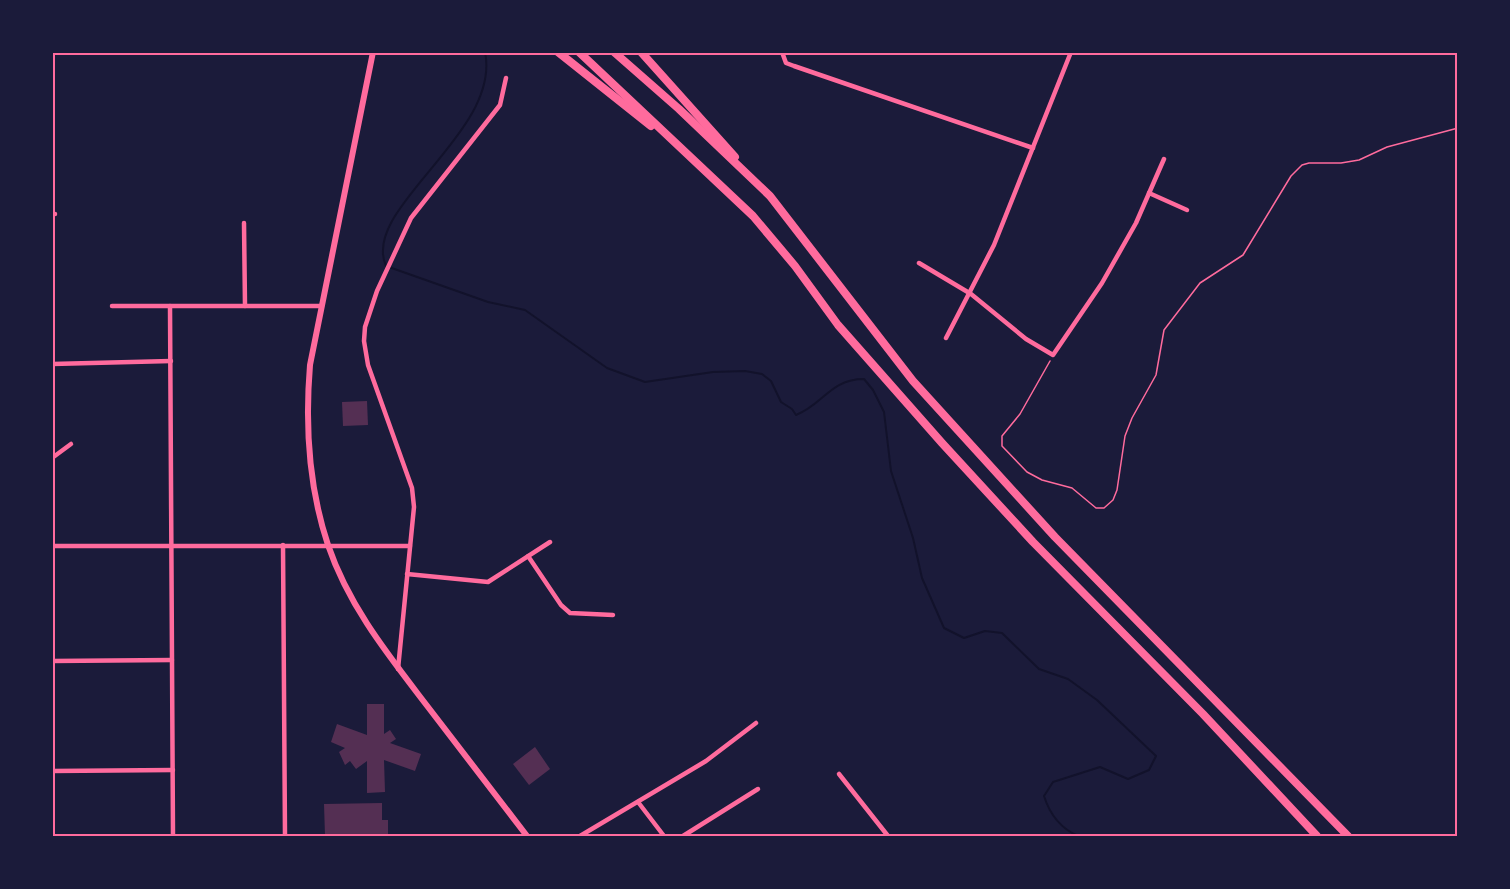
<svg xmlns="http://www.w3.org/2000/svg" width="1510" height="889" viewBox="0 0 1510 889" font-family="Literata,serif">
<rect width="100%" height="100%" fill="#1b1b3a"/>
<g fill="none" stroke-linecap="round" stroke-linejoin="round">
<path stroke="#12122b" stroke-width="2" d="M485,52C502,133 360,208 386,266L488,302L525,310L607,368L645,382L713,372L745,371L762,374L771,381L781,402L792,409L796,415C823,405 830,379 864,379L873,390L884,412L891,471L913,538L922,578L944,628L964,638L985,631L1002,633L1039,669L1068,679L1097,700L1156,756L1149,770L1128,779L1100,767L1053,782L1044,796C1050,815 1060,828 1078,836"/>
</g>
<g fill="#542f53">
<polygon points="367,401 368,425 343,426 342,402"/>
<polygon points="367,704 384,704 384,734 390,730 396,739 390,743 421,754 415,771 384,760 385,792 367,793 367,761 356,769 350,761 345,765 339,752 345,748 331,742 337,724 367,735"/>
<polygon points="535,747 550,769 529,785 513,764"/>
<polygon points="382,803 382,820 388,820 388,836 325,836 324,804"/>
</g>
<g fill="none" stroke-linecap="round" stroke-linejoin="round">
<polyline stroke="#ff6b9d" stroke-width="1.5" points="1050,361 1020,414 1002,436 1002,446 1027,472 1042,480 1072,488 1096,508 1104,508 1113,500 1117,490 1125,436 1132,418 1156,375 1164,330 1200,283 1243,255 1291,176 1302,165 1309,163 1341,163 1359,160 1387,147 1458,128"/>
<g stroke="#ff6b9d" stroke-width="4.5">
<polyline points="782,52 786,63 794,66 1033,148"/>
<polyline points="1149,193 1187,210"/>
<polyline points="52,214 55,214"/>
<polyline points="244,223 245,306"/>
<polyline points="919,263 971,294 1026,339 1053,355 1102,283 1136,223 1164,159"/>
<polyline points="112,306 322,306"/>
<polyline points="170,306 173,836"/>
<polyline points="946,338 994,245 1071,52"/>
<polyline points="52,364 171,361"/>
<polyline points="52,458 71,444"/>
<polyline points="283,545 285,836"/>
<polyline points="52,546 410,546"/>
<polyline points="528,556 561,605 570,613 613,615"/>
<polyline points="407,574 488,582 550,542"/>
<polyline points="52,661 172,660"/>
<polyline points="398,669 414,507 412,488 368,365 364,341 365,327 377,291 411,218 500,105 506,78"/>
<polyline points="52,771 173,770"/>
<polyline points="839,774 888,836"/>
<polyline points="638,802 664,836"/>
<polyline points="580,836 706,761 756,723"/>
<polyline points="683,836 758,789"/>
</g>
<path stroke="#ff6b9d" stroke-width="6" d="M373,52L310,365C305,425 309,488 328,545C349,607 389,656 428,707C461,750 494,793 527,836"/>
<g stroke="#ff6b9d" stroke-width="8">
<polyline points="558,52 651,126"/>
<polyline points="579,52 753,216 795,266 838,325 942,443 1033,542 1203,714 1317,836"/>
<polyline points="614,52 679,109 770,196 913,381 1055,537 1348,836"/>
<polyline points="641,52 735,157"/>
</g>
</g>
<rect width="1510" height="889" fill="none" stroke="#1b1b3a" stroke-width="108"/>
<rect x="54" y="54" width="1402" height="781" fill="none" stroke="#ff6b9d" stroke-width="2"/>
</svg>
